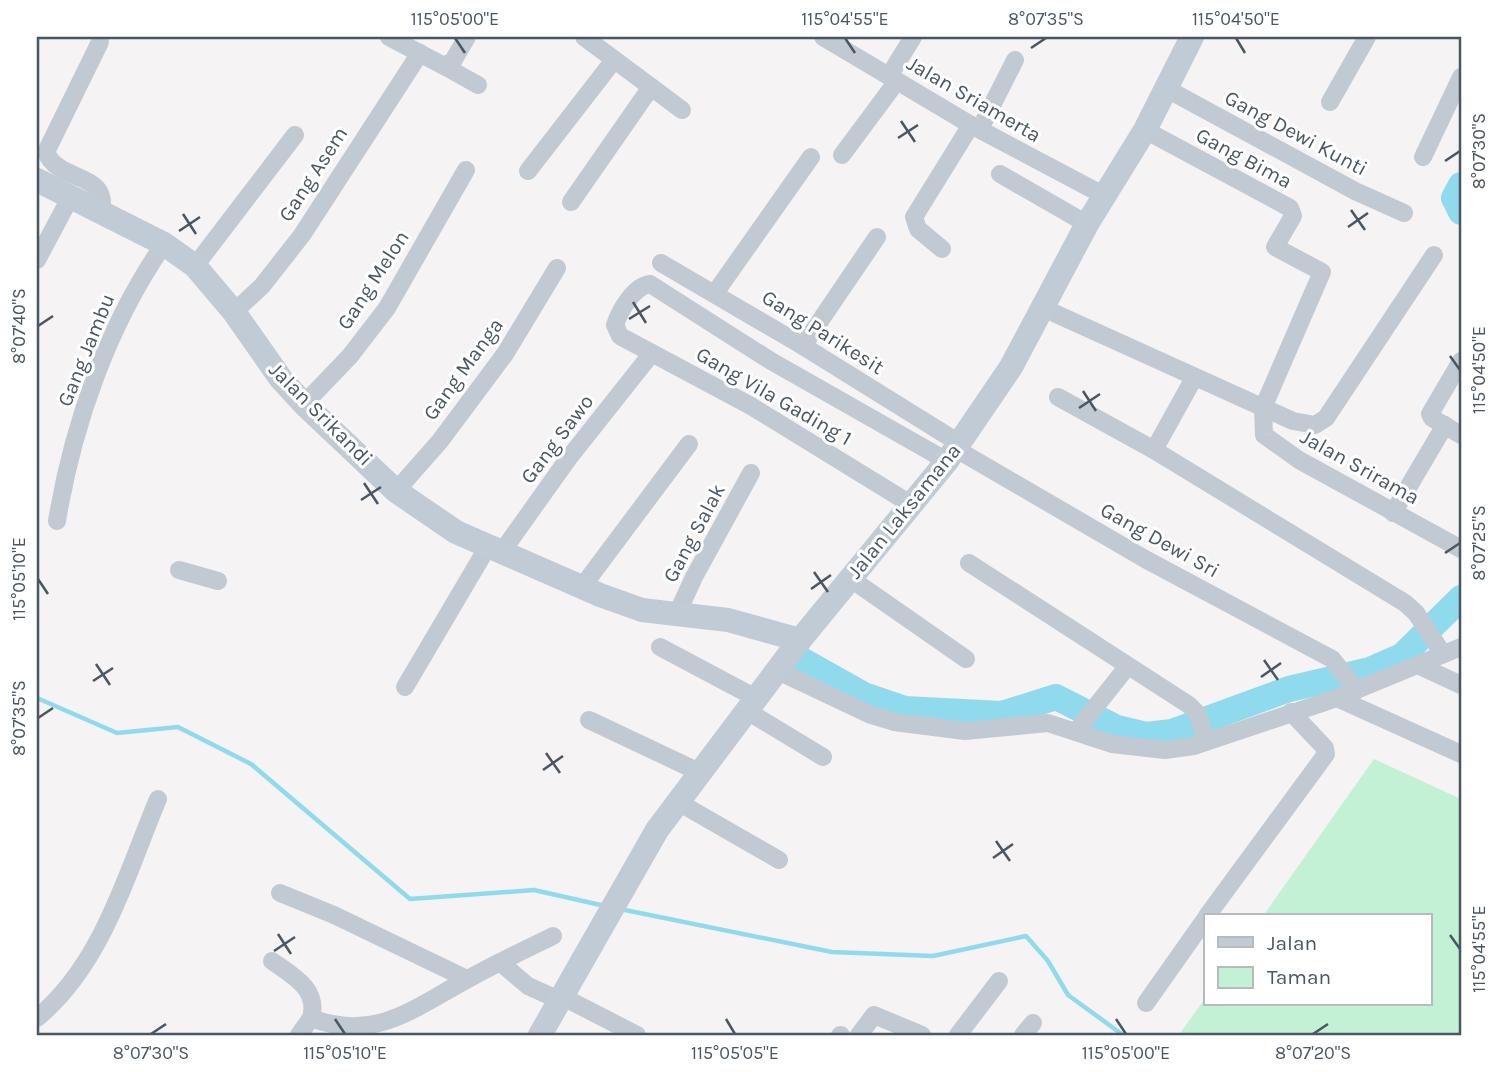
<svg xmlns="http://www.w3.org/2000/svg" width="1498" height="1072" viewBox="0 0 1498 1072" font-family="Karla,sans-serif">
<rect width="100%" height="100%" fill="#f5f3f3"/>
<polygon fill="#c3f1d5" points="1374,759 1461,799 1461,1035 1179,1035 1206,997 1206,1004 1430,1004 1430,916 1263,916"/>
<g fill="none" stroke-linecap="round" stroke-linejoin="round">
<g stroke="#90daee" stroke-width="4.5">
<polyline points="37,698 117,733 178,727 251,764 410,899 534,890 605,906"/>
<polyline points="620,909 832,952 933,956 1026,936 1048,961 1068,995 1123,1035"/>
</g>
<g stroke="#90daee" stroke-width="26">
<polyline points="1461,185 1454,198 1461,212"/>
<polyline points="800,659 864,695 905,709 1002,714 1056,697 1117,728 1146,735 1172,732 1289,689 1370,670 1402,656 1461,598"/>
</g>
<g stroke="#c1cad2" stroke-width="18">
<polyline points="389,37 444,66 453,61 467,37"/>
<polyline points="584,37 682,110"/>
<polyline points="823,37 971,125 1105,196"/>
<path d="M100,42L46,152C59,184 110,170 101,213"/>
<polyline points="444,66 478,85"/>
<polyline points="889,76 913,37"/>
<polyline points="1167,89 1355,191 1404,213"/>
<polyline points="1330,102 1367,37"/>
<polyline points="980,129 1015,60"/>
<polyline points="1145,130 1290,208 1293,216 1275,247 1322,272 1263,408 1264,435 1299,460 1461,549"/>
<polyline points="842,155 897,81"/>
<polyline points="1423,157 1461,77"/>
<polyline points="528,171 614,60"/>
<polyline points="1000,174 1087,224"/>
<polyline points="571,202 651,87"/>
<polyline points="942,249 918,229 914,217 971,125"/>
<polyline points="37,260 71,196"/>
<polyline points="661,263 803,346 959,443"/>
<polyline points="195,266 295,135"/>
<polyline points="715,293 811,157"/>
<polyline points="1043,308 1293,421 1315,425 1326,418 1434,255"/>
<polyline points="234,312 262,286 302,235 420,53"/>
<polyline points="803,346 877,237"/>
<polyline points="1461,361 1430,414 1432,418 1461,435"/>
<polyline points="1058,397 1154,450 1405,603 1416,613 1443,654"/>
<polyline points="304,404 350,356 387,308 466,170"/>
<polyline points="956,449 1145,559 1332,659 1357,690"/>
<polyline points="1154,450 1194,378"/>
<polyline points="396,491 440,441 505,354 557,268"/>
<path d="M912,505L751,406L620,336L615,325C620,310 634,286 650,284L771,361L947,461"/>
<polyline points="1393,513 1445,425"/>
<path d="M57,521C73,424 108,325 164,244"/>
<polyline points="501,553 568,459 652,353"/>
<polyline points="969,563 1189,705 1197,713 1207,741"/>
<polyline points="179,570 218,581"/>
<polyline points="851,579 966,659"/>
<polyline points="582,587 689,444"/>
<polyline points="677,614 694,577 751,473"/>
<polyline points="660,647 756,698"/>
<polyline points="1420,666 1461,685"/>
<polyline points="776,670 871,715 894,722 965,731 1048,723 1112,744 1165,750 1194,746 1337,698 1461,647"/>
<polyline points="405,687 487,548"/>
<polyline points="1337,698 1461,754"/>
<polyline points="747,711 823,757"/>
<polyline points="589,720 699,772"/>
<polyline points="1077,730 1127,667"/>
<polyline points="678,802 779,860"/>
<polyline points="280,893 334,915 467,979"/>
<polyline points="1207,916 1326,754 1325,748 1291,712"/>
<path d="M272,961C293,976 319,989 311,1018"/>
<polyline points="501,963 528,986 559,1000"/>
<polyline points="561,996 637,1035"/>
<polyline points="1146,1003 1206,918"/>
<path d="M37,1018C102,965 126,875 158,799"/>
<path d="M299,1035L311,1018C374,1042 413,1009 466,980C495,964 524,950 553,936"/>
<polyline points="840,1035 841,1035"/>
<polyline points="859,1035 874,1015 922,1035"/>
<polyline points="958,1035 999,981"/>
<polyline points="1023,1035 1033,1023"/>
</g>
<g stroke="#c1cbd6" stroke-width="24">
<polyline points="37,180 164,244 195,266 234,312 281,379 304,404 396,491 456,532 600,595 642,610 728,620 800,640"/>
<polyline points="540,1035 657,830 800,640 947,461 1011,367 1087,224 1145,130 1192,37"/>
</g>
</g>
<path fill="none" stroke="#4a5661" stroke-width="2.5" d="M455,38L465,53M845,38L855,53M1236,38L1245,53M1031,48L1046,38M901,121L915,142M898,138L918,125M1445,161L1460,151M1351,210L1365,230M183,214L196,234M1348,227L1368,213M179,231L200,217M633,302L646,323M629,319L650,306M38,326L53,316M1450,356L1460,370M1083,391L1096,411M1079,408L1100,394M364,483L378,504M361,500L381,487M1445,553L1460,543M814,572L828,592M38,579L48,594M811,589L831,575M1264,660L1278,680M96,664L110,685M1261,677L1281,663M93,681L113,668M38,718L53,708M546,753L560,773M543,770L563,756M996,841L1010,861M993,858L1013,844M278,934L291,954M1450,935L1460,949M274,951L295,937M335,1019L345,1034M726,1019L735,1034M1116,1019L1126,1034M151,1034L166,1024M1313,1034L1328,1024"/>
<g text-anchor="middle" stroke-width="6" stroke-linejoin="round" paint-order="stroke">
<g font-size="21" fill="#4a5661" stroke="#fff">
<text transform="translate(974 99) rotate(30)" y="7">Jalan Sriamerta</text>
<text transform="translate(1296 133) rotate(28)" y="7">Gang Dewi Kunti</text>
<text transform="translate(1244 158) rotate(28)" y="7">Gang Bima</text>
<text transform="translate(313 174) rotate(-57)" y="7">Gang Asem</text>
<text transform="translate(373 280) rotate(-57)" y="7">Gang Melon</text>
<text transform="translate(823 332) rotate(32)" y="7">Gang Parikesit</text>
<text transform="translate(86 350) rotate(-68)" y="7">Gang Jambu</text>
<text transform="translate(463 369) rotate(-54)" y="7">Gang Manga</text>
<text transform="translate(774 396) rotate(30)" y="7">Gang Vila Gading 1</text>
<text transform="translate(321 414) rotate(45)" y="7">Jalan Srikandi</text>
<text transform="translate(557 439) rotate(-53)" y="7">Gang Sawo</text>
<text transform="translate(1360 467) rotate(29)" y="7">Jalan Srirama</text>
<text transform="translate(904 511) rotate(-51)" y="7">Jalan Laksamana</text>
<text transform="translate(694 533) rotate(-62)" y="7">Gang Salak</text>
<text transform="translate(1160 540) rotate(29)" y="7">Gang Dewi Sri</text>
</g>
</g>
<rect width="1498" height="1072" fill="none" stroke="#ffffff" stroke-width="77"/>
<rect x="1204" y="914" width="228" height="91" fill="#ffffff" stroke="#b7bbc0" stroke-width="2"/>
<rect x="1218" y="937" width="35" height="10" fill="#c1cbd6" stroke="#b7bbc0" stroke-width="2"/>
<text x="1267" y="950" font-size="21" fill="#4a5661">Jalan</text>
<rect x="1218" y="967" width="35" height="21" fill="#c3f1d5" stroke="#b7bbc0" stroke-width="2"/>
<text x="1267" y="984" font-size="21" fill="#4a5661">Taman</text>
<rect x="38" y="38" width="1422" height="996" fill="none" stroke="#4a5661" stroke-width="2.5"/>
<g font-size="18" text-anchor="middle" fill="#4a5661">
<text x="455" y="25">115°05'00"E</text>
<text x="845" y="25">115°04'55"E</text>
<text x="1046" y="25">8°07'35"S</text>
<text x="1236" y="25">115°04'50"E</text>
<text transform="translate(1479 151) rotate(-90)" y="6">8°07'30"S</text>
<text transform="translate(19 326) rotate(-90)" y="6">8°07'40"S</text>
<text transform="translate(1479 370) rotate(-90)" y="6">115°04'50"E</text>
<text transform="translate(1479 543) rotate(-90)" y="6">8°07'25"S</text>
<text transform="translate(19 579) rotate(-90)" y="6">115°05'10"E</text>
<text transform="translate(19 718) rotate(-90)" y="6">8°07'35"S</text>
<text transform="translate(1479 949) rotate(-90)" y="6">115°04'55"E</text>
<text x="151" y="1059">8°07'30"S</text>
<text x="345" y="1059">115°05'10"E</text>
<text x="735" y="1059">115°05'05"E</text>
<text x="1126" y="1059">115°05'00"E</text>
<text x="1313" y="1059">8°07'20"S</text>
</g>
</svg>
